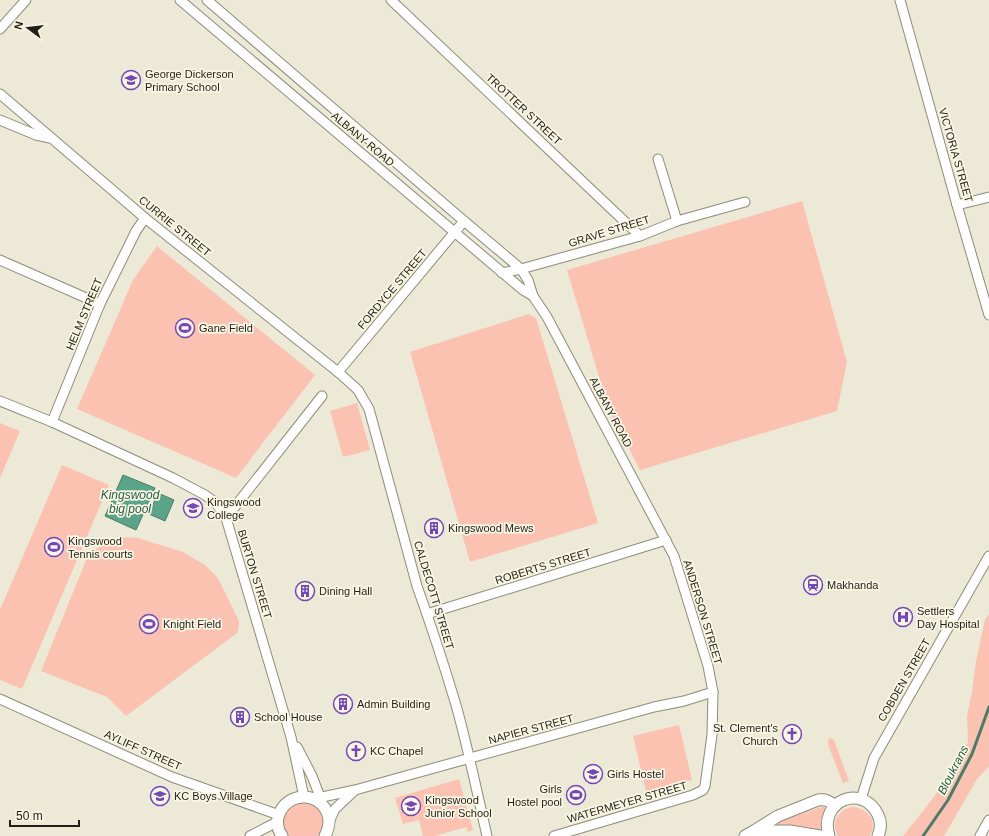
<svg xmlns="http://www.w3.org/2000/svg" width="989" height="836" viewBox="0 0 989 836" font-family="Arial,sans-serif">
<rect width="100%" height="100%" fill="#ece9d6"/>
<g fill="#fbc2b2">
<polygon points="802,201 847,362 837,411 640,470 609,410 567,270"/>
<polygon points="157,246 315,375 236,478 77,409 133,280"/>
<polygon points="529,314 536,318 598,523 470,562 410,352"/>
<polygon points="357,403 370,450 343,457 330,411"/>
<polygon points="0,423 20,431 0,478"/>
<polygon points="62,465 109,485 22,689 0,680 0,610"/>
<path d="M120,537L138,538L183,552L205,565L218,578L239,621V627L237,633L126,716L107,697L41,671L87,558C96,548 106,541 120,537Z"/>
<polygon points="989,614 989,766 977,779 944,836 903,836 923,811 945,782 968,742 967,716 972,692 976,661 985,620"/>
<polygon points="679,725 692,780 646,791 633,736"/>
<polygon points="829,738 833,739 835,743 849,781 843,783 829,747 828,741"/>
<polygon points="459,779 473,830 468,832 466,827 435,836 423,836 419,820 403,824 395,798"/>
<path d="M303,802C322,806 328,820 318,836H288C276,821 285,805 303,802Z"/>
<path d="M821,807H824L825,809L822,816L820,830C803,826 791,824 773,826V824L794,816Z"/>
<path d="M852,807C868,808 878,821 870,836H838C830,822 838,810 852,807Z"/>
</g>
<g fill="#5aa589" stroke="#497d67">
<polygon points="123,475 155,488 136,530 105,516"/>
<polygon points="158,493 174,500 165,521 149,514"/>
</g>
<g fill="none" stroke-linecap="round" stroke-linejoin="round">
<polyline stroke="#497d67" stroke-width="3" points="923,836 948,800 972,754 989,707"/>
<g stroke="#8e8c7a" stroke-width="11">
<g id="minor">
<polyline points="180,0 523,290 533,296"/>
<polyline points="207,0 464,221 521,269 528,280 533,296 547,317 674,556 708,666 713,692 712,735 705,786 703,790 693,795 554,836"/>
<polyline points="391,0 640,236"/>
<polyline points="900,0 957,205 989,315"/>
<polyline points="0,29 26,0"/>
<path d="M0,94L145,218L338,372L358,390L369,409L417,586C431,625 444,665 456,705C468,748 477,792 487,836"/>
<polyline points="0,120 36,135 50,138"/>
<polyline points="658,159 677,221"/>
<polyline points="957,205 989,197"/>
<polyline points="0,260 100,304"/>
<polyline points="502,273 521,269 640,236 677,221 745,202"/>
<polyline points="338,372 464,221"/>
<polyline points="0,401 52,422 173,478 205,495 216,503 226,518 291,737 304,797"/>
<polyline points="52,422 100,304 136,231 145,218"/>
<polyline points="226,518 322,396"/>
<polyline points="427,614 666,540"/>
<polyline points="0,699 172,777 279,815"/>
<polyline points="297,747 312,776 320,797"/>
<polyline points="313,799 355,790 654,707 684,701 713,692"/>
<polyline points="861,799 874,758 989,556"/>
<polyline points="329,822 335,809 354,791"/>
<polyline points="250,836 277,822"/>
<polyline points="980,836 989,820"/>
</g>
</g>
<g stroke="#8e8c7a" stroke-width="13">
<g id="tertiary">
<polyline points="754,831 790,831 820,836"/>
<path d="M282,836C277,829 276,820 280,812C292,788 327,794 329,821C329,826 327,832 325,836"/>
<path d="M745,836L754,831L778,816L818,800C826,799 829,801 835,806"/>
<path d="M829,836C818,800 863,783 878,815C881,821 881,829 878,836"/>
</g>
</g>
<use href="#minor" stroke="#fff" stroke-width="9"/>
<use href="#tertiary" stroke="#fff" stroke-width="11"/>
</g>
<defs>
<g id="school-ring" transform="scale(1)"><circle r="9.5" fill="#f9f7e3" stroke="#7446be" stroke-width="1.5"/><path d="M0-5L7-2L0 1L-7-2ZM-4 1L0 2.5L4 1V4Q0 6-4 4Z" fill="#7446be"/></g>
<g id="stadium-ring" transform="scale(1)"><circle r="9.5" fill="#f9f7e3" stroke="#7446be" stroke-width="1.5"/><path d="M0-5a6.5 5 0 1 0 0 10a6.5 5 0 1 0 0-10ZM-3.5-1.8h7v3.6h-7Z" fill="#7446be"/></g>
<g id="building-ring" transform="scale(1)"><circle r="9.5" fill="#f9f7e3" stroke="#7446be" stroke-width="1.5"/><path d="M-4-6H4V6H1V3H-1V6H-4ZM-2.5-4.3h1.7v1.8h-1.7ZM.8-4.3h1.7v1.8H.8ZM-2.5-1h1.7V.8h-1.7ZM.8-1h1.7V.8H.8Z" fill="#7446be"/></g>
<g id="station-ring" transform="scale(1)"><circle r="9.5" fill="#f9f7e3" stroke="#7446be" stroke-width="1.5"/><path d="M-3-6H3Q5-6 5-4V2Q5 4 3 4L4.5 6H3L1.5 4h-3L-3 6H-4.5L-3 4Q-5 4-5 2V-4Q-5-6-3-6ZM-3.5-4v3h7v-3ZM-3.5 1v1.5H-2V1ZM2 1v1.5H3.5V1Z" fill="#7446be"/></g>
<g id="hospital-ring" transform="scale(1)"><circle r="9.5" fill="#f9f7e3" stroke="#7446be" stroke-width="1.5"/><path d="M-5-5h3v3.5h4V-5h3V5h-3V1.5h-4V5h-3Z" fill="#7446be"/></g>
<g id="church-ring" transform="scale(1)"><circle r="9.5" fill="#f9f7e3" stroke="#7446be" stroke-width="1.5"/><path d="M-1.2-6h2.4v3.5h3.3v2.4h-3.3V6h-2.4V-.1h-3.3v-2.4h3.3Z" fill="#7446be"/></g>
</defs>
<g fill-rule="evenodd">
<use href="#school-ring" x="131" y="80"/>
<use href="#stadium-ring" x="185" y="328"/>
<use href="#school-ring" x="193" y="508"/>
<use href="#building-ring" x="434" y="528"/>
<use href="#stadium-ring" x="54" y="547"/>
<use href="#station-ring" x="813" y="585"/>
<use href="#building-ring" x="305" y="591"/>
<use href="#hospital-ring" x="903" y="617"/>
<use href="#stadium-ring" x="149" y="624"/>
<use href="#building-ring" x="343" y="704"/>
<use href="#building-ring" x="240" y="717"/>
<use href="#church-ring" x="792" y="734"/>
<use href="#church-ring" x="356" y="751"/>
<use href="#school-ring" x="593" y="774"/>
<use href="#stadium-ring" x="576" y="795"/>
<use href="#school-ring" x="160" y="796"/>
<use href="#school-ring" x="411" y="806"/>
</g>
<g text-anchor="middle" stroke-width="3.5" stroke-linejoin="round" paint-order="stroke">
<g font-size="11" fill="#201f18" stroke="#f9f7e3" text-anchor="start">
<text x="145" y="78">George Dickerson<tspan x="145" dy="13">Primary School</tspan></text>
<text x="199" y="332">Gane Field</text>
<text x="207" y="506">Kingswood<tspan x="207" dy="13">College</tspan></text>
<text x="448" y="532">Kingswood Mews</text>
<text x="68" y="545">Kingswood<tspan x="68" dy="13">Tennis courts</tspan></text>
<text x="827" y="589">Makhanda</text>
<text x="319" y="595">Dining Hall</text>
<text x="917" y="615">Settlers<tspan x="917" dy="13">Day Hospital</tspan></text>
<text x="163" y="628">Knight Field</text>
<text x="357" y="708">Admin Building</text>
<text x="254" y="721">School House</text>
<text x="778" y="732" text-anchor="end">St. Clement's<tspan x="778" dy="13">Church</tspan></text>
<text x="370" y="755">KC Chapel</text>
<text x="607" y="778">Girls Hostel</text>
<text x="562" y="793" text-anchor="end">Girls<tspan x="562" dy="13">Hostel pool</tspan></text>
<text x="174" y="800">KC Boys Village</text>
<text x="425" y="804">Kingswood<tspan x="425" dy="13">Junior School</tspan></text>
</g>
<g font-size="11" fill="#201f18" stroke="#f9f7e3">
<text transform="translate(524 109) rotate(43)" y="4">TROTTER STREET</text>
<text transform="translate(363 139) rotate(40)" y="4">ALBANY ROAD</text>
<text transform="translate(956 155) rotate(74)" y="4">VICTORIA STREET</text>
<text transform="translate(175 226) rotate(39)" y="4">CURRIE STREET</text>
<text transform="translate(609 231) rotate(-17)" y="4">GRAVE STREET</text>
<text transform="translate(392 289) rotate(-50)" y="4">FORDYCE STREET</text>
<text transform="translate(84 314) rotate(-67)" y="4">HELM STREET</text>
<text transform="translate(611 412) rotate(62)" y="4">ALBANY ROAD</text>
<text transform="translate(543 566) rotate(-17)" y="4">ROBERTS STREET</text>
<text transform="translate(255 574) rotate(73)" y="4">BURTON STREET</text>
<text transform="translate(434 595) rotate(73)" y="4">CALDECOTT STREET</text>
<text transform="translate(703 612) rotate(73)" y="4">ANDERSON STREET</text>
<text transform="translate(904 680) rotate(-60)" y="4">COBDEN STREET</text>
<text transform="translate(531 729) rotate(-15)" y="4">NAPIER STREET</text>
<text transform="translate(143 750) rotate(24)" y="4">AYLIFF STREET</text>
<text transform="translate(627 802) rotate(-16)" y="4">WATERMEYER STREET</text>
</g>
<g font-size="12" font-style="italic" fill="#245f4a" stroke="#f9f7e3">
<text x="130" y="499">Kingswood<tspan x="130" dy="14">big pool</tspan></text>
<text transform="translate(953 770) rotate(-63)" y="4">Bloukrans</text>
</g>
</g>
<g transform="translate(28 28) rotate(285)" stroke="#f9f7e3" stroke-width="3" paint-order="stroke">
<path d="M0-3L7 15L0 10L-7 15Z" fill="#201f18"/>
<text y="-6" font-size="11" font-weight="bold" text-anchor="middle" fill="#201f18">N</text>
</g>
<path d="M10 820v6h69v-6" fill="none" stroke="#201f18" stroke-width="2"/>
<text x="16" y="820" font-size="12" fill="#201f18" stroke="#f9f7e3" stroke-width="3" paint-order="stroke">50 m</text>
</svg>
